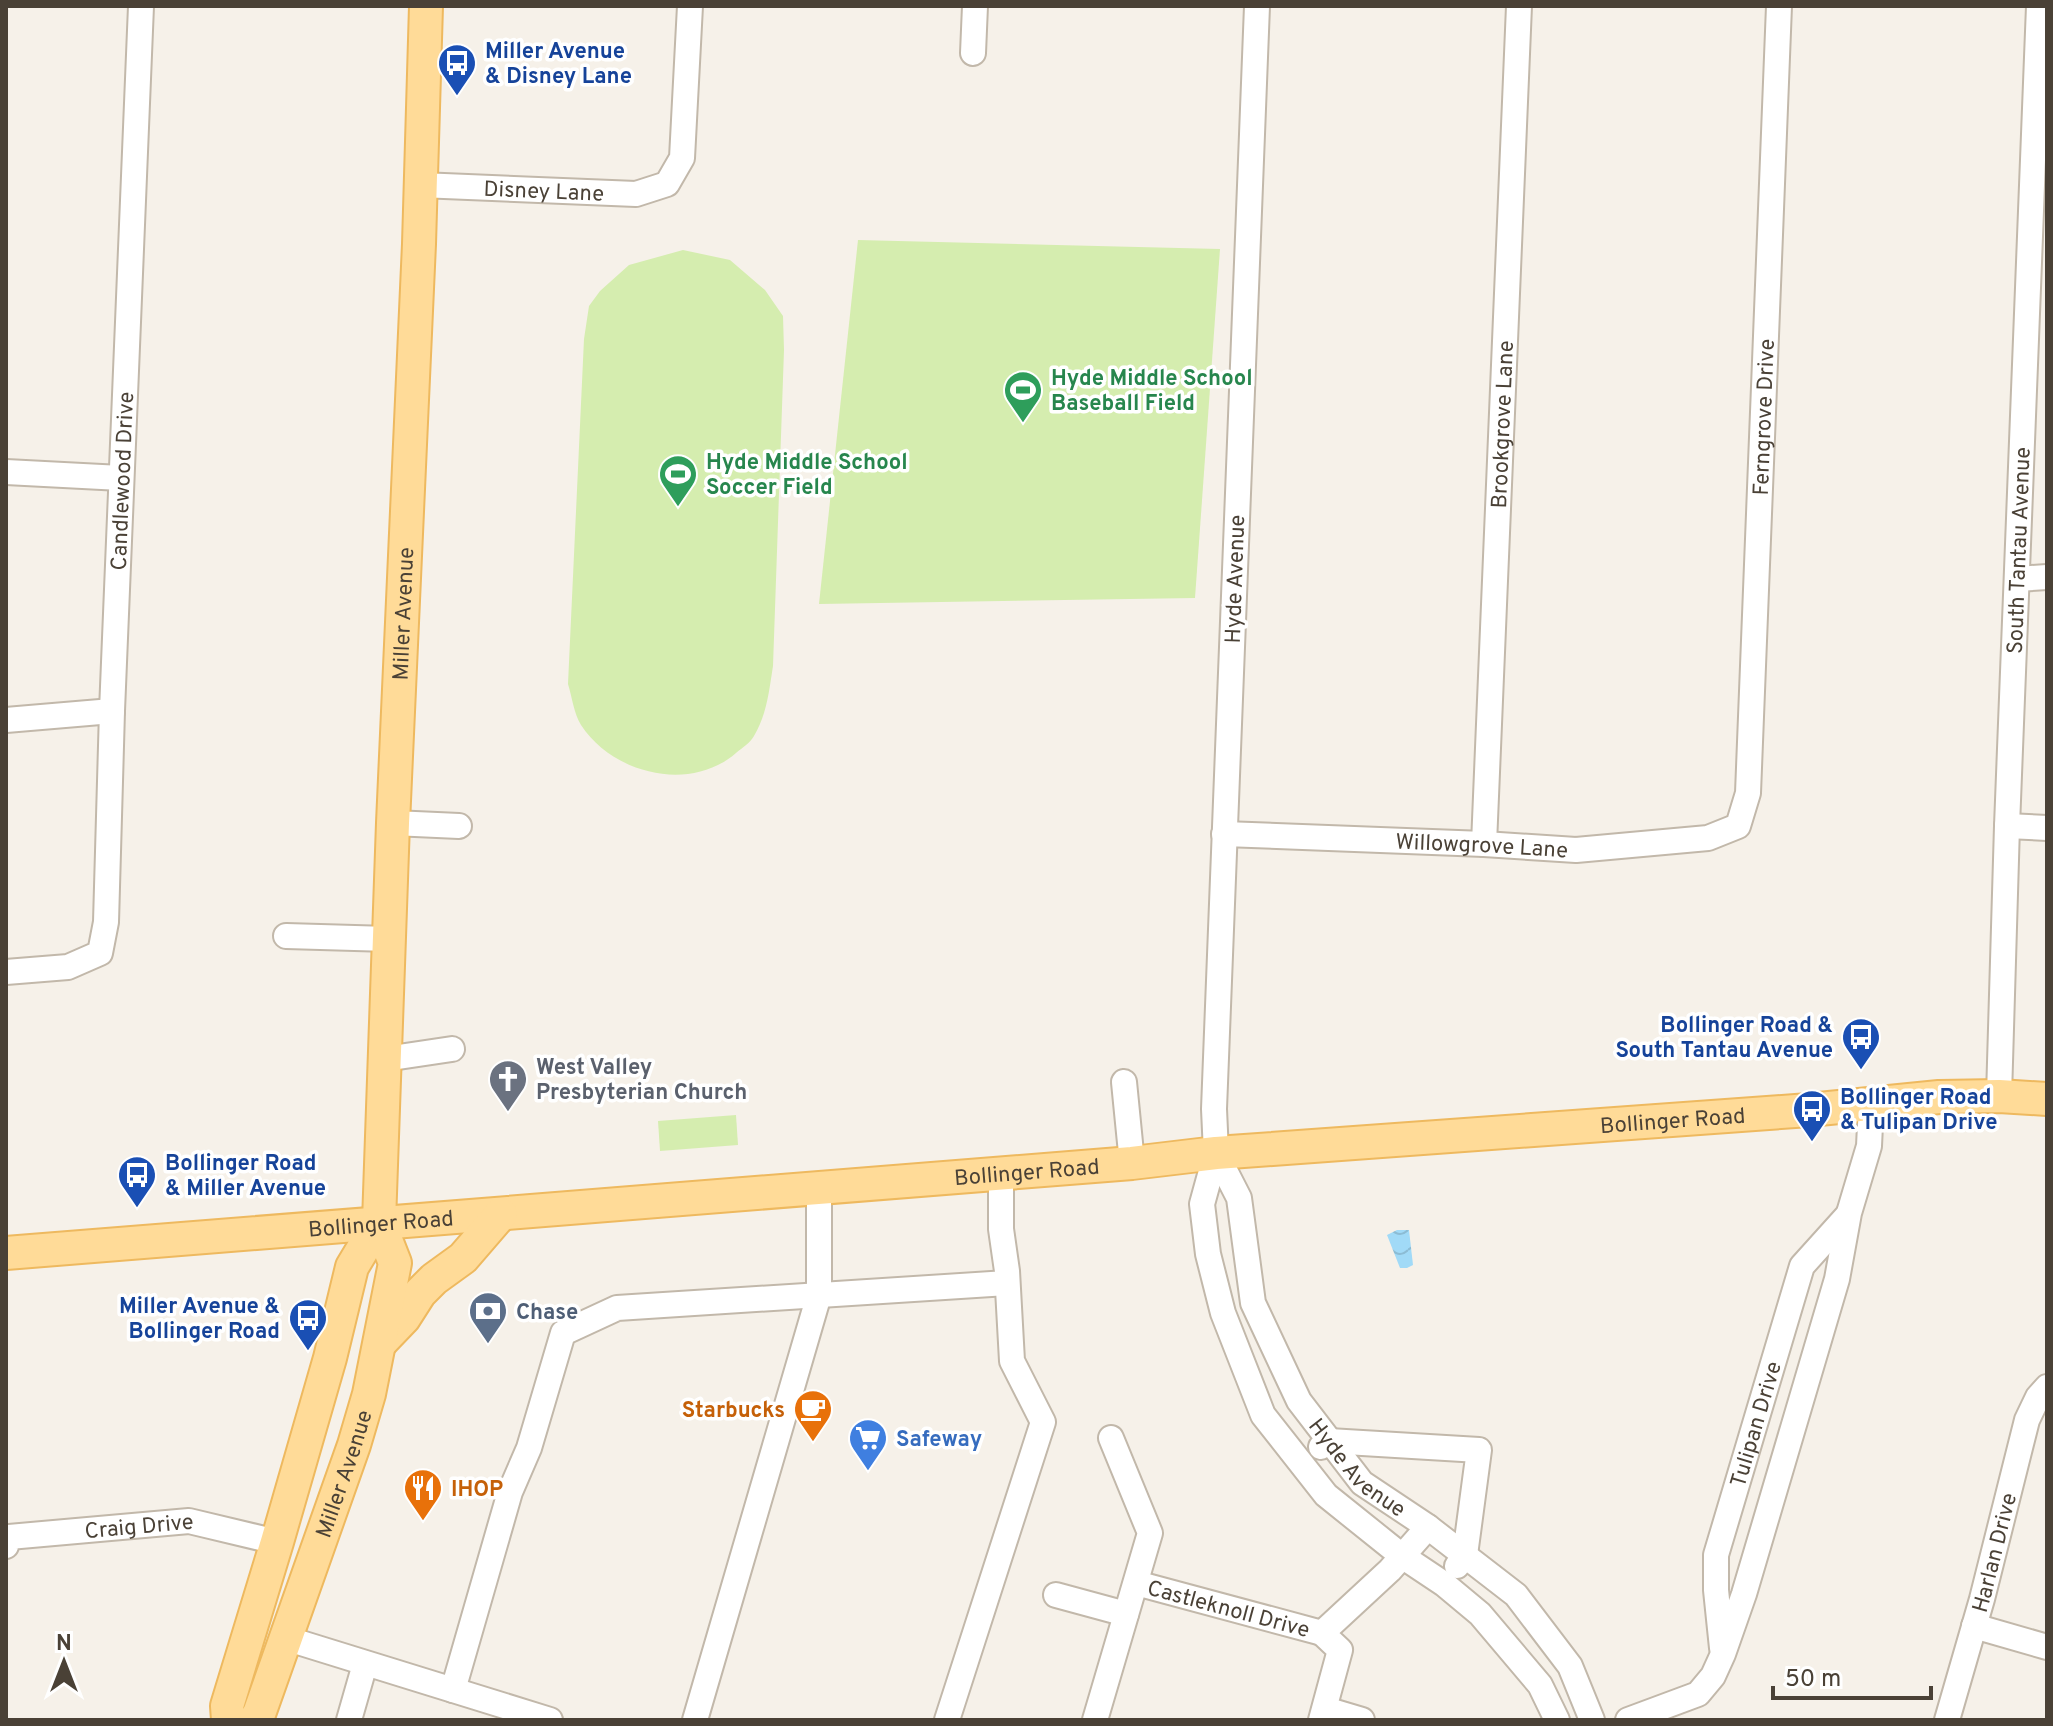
<svg xmlns="http://www.w3.org/2000/svg" width="2053" height="1726" viewBox="0 0 2053 1726" font-family="Overpass,sans-serif">
<defs>
<pattern id="water-waves" width="16" height="10" patternUnits="userSpaceOnUse" patternTransform="scale(2)"><rect width="16" height="10" fill="#a1daf7"/><path d="M0 5q4-4 8 0t8 0" fill="none" stroke="#8cbcd4"/></pattern>
</defs>
<rect width="100%" height="100%" fill="#f6f1e9"/>
<g fill="#d5edaf">
<polygon points="858,240 1220,249 1195,598 819,604"/>
<path d="M683,250L730,260L765,290L783,316L784,350L773,666C769,691 767,714 754,736C750,743 742,748 736,753C690,793 613,774 581,725C574,714 572,697 568,684L584,339L589,306L600,291L629,265Z"/>
<polygon points="736,1115 738,1145 660,1151 658,1121"/>
</g>
<polygon fill="url(#water-waves)" points="1397,1230 1409,1230 1413,1265 1407,1268 1400,1268 1387,1235"/>
<g fill="none" stroke-linecap="round" stroke-linejoin="round">
<g stroke="#c2b8aa" stroke-width="28">
<g id="minor">
<polyline points="1257,6 1214,1109 1216,1153 1202,1204 1208,1254 1223,1313 1263,1415 1326,1495 1402,1556 1444,1584 1480,1614 1540,1685 1557,1720"/>
<polyline points="973,53 975,6"/>
<path id="s1" d="M420,185L636,194L667,184L682,158L690,6"/>
<polyline points="6,472 121,478"/>
<polyline points="2017,579 2047,577"/>
<polyline points="6,720 112,711"/>
<polyline points="393,823 459,826"/>
<polyline points="2007,826 2047,828"/>
<path id="s2" d="M1224,834L1484,844L1576,850L1708,838L1738,826L1748,793L1779,6"/>
<path id="s3" d="M1484,844L1519,6"/>
<polyline points="286,936 389,939"/>
<path id="s4" d="M6,972L68,967L100,953L106,922L112,711L141,6"/>
<polyline points="385,1059 452,1049"/>
<polyline points="1124,1082 1132,1163"/>
<path id="s5" d="M1999,1096L2007,826L2039,6"/>
<path id="s6" d="M1216,1153L1239,1198L1253,1303L1299,1401L1362,1483L1428,1527L1516,1595L1570,1666L1592,1720"/>
<polyline points="1321,1447 1329,1441 1479,1450 1465,1555 1457,1566"/>
<path id="s7" d="M6,1546L9,1537L189,1521L277,1542"/>
<path id="s8" d="M1136,1583L1322,1633"/>
<polyline points="1056,1595 1126,1614"/>
<polyline points="1974,1626 2047,1647"/>
<polyline points="285,1638 550,1720"/>
<path id="s9" d="M1722,1648L1716,1590V1555L1802,1266L1848,1215"/>
<polyline points="453,1690 510,1492 529,1448 563,1333 617,1308 1007,1283"/>
<polyline points="1325,1709 1362,1720"/>
<polyline points="349,1720 365,1664"/>
<polyline points="695,1720 819,1295 819,1188"/>
<polyline points="947,1720 1043,1422 1012,1361 1007,1271 1001,1229 1001,1174"/>
<polyline points="1095,1720 1150,1533 1111,1438"/>
<polyline points="1321,1720 1340,1650 1322,1633 1390,1570 1428,1527"/>
<polyline points="1628,1720 1698,1694 1713,1676 1723,1654 1744,1594 1837,1279 1849,1213 1869,1146 1871,1104"/>
<path id="s10" d="M1947,1720L1982,1599L2027,1420L2038,1397L2047,1387"/>
</g>
</g>
<g stroke="#eeb95f" stroke-width="36">
<g id="major">
<path id="s11" d="M6,1253L1132,1163L1216,1153L1809,1110L1939,1097L1999,1096L2047,1099"/>
<polyline points="380,1343 404,1318 420,1293 434,1279 463,1258 501,1214"/>
<polyline points="228,1720 227,1706 277,1542 330,1358 352,1267 379,1222"/>
<path id="s12" d="M255,1720L259,1714L354,1445L369,1394L395,1263L379,1222L393,823L419,244L426,6"/>
</g>
</g>
<use href="#minor" stroke="#fff" stroke-width="24"/>
<use href="#major" stroke="#ffdb98" stroke-width="32"/>
</g>
<defs>
<g id="bus-pin" transform="scale(2)"><path d="M0 17L-7.5 6A9.5 9.5 0 1 1 7.5 6Z" fill="#1a4fb4" stroke="#fff"/><path d="M-5-6H5V4H4V6H2V4H-2V6H-4V4H-5ZM-3.5-4V0h7V-4ZM-3.5 1.2v1.5H-2V1.2ZM2 1.2v1.5H3.5V1.2Z" fill="#fff"/></g>
<g id="stadium-pin" transform="scale(2)"><path d="M0 17L-7.5 6A9.5 9.5 0 1 1 7.5 6Z" fill="#2e9e5b" stroke="#fff"/><path d="M0-5a6.5 5 0 1 0 0 10a6.5 5 0 1 0 0-10ZM-3.5-1.8h7v3.6h-7Z" fill="#fff"/></g>
<g id="church-pin" transform="scale(2)"><path d="M0 17L-7.5 6A9.5 9.5 0 1 1 7.5 6Z" fill="#6b7280" stroke="#fff"/><path d="M-1.2-6h2.4v3.5h3.3v2.4h-3.3V6h-2.4V-.1h-3.3v-2.4h3.3Z" fill="#fff"/></g>
<g id="bank-pin" transform="scale(2)"><path d="M0 17L-7.5 6A9.5 9.5 0 1 1 7.5 6Z" fill="#5c6f8a" stroke="#fff"/><path d="M-6-4H6V4H-6ZM0-2.3a2.3 2.3 0 1 0 0 4.6a2.3 2.3 0 1 0 0-4.6Z" fill="#fff"/></g>
<g id="cafe-pin" transform="scale(2)"><path d="M0 17L-7.5 6A9.5 9.5 0 1 1 7.5 6Z" fill="#e8710a" stroke="#fff"/><path d="M-5.5-4.5H6V0H3Q3 3.5 0 3.5H-2.5Q-5.5 3.5-5.5 0ZM3-3.2v2h1.7v-2ZM-6 4.5H4V6H-6Z" fill="#fff"/></g>
<g id="supermarket-pin" transform="scale(2)"><path d="M0 17L-7.5 6A9.5 9.5 0 1 1 7.5 6Z" fill="#3f7fe0" stroke="#fff"/><path d="M-6-5.5h2.5l.6 2H6L4.5 2H-2.5L-4.4-4H-6ZM-1.5 3.2a1.3 1.3 0 1 0 .1 0ZM3 3.2a1.3 1.3 0 1 0 .1 0Z" fill="#fff"/></g>
<g id="restaurant-pin" transform="scale(2)"><path d="M0 17L-7.5 6A9.5 9.5 0 1 1 7.5 6Z" fill="#e8710a" stroke="#fff"/><path d="M-5-6h1v4h1v-4h1v4h1v-4h1v5L-1.5 .5V6h-2V.5L-5-1ZM5-6V6H3V1.5H1.5Q1.5-4 5-6Z" fill="#fff"/></g>
</defs>
<g fill-rule="evenodd">
<use href="#bus-pin" x="457" y="63"/>
<use href="#stadium-pin" x="1023" y="390"/>
<use href="#stadium-pin" x="678" y="474"/>
<use href="#bus-pin" x="1861" y="1037"/>
<use href="#church-pin" x="508" y="1079"/>
<use href="#bus-pin" x="1812" y="1109"/>
<use href="#bus-pin" x="137" y="1175"/>
<use href="#bank-pin" x="488" y="1311"/>
<use href="#bus-pin" x="308" y="1318"/>
<use href="#cafe-pin" x="813" y="1409"/>
<use href="#supermarket-pin" x="868" y="1438"/>
<use href="#restaurant-pin" x="423" y="1488"/>
</g>
<g text-anchor="middle" stroke-width="7" stroke-linejoin="round" paint-order="stroke">
<g font-size="22" font-weight="bold" fill="#164399" stroke="#fff" text-anchor="start">
<text x="485" y="58">Miller Avenue<tspan x="485" dy="25">&amp; Disney Lane</tspan></text>
<text x="1833" y="1032" text-anchor="end">Bollinger Road &amp;<tspan x="1833" dy="25">South Tantau Avenue</tspan></text>
<text x="1840" y="1104">Bollinger Road<tspan x="1840" dy="25">&amp; Tulipan Drive</tspan></text>
<text x="165" y="1170">Bollinger Road<tspan x="165" dy="25">&amp; Miller Avenue</tspan></text>
<text x="280" y="1313" text-anchor="end">Miller Avenue &amp;<tspan x="280" dy="25">Bollinger Road</tspan></text>
</g>
<g font-size="22" fill="#4a4136" stroke="#fff">
<text dy="8" stroke="none"><textPath href="#s1" startOffset="124">Disney Lane</textPath></text>
<text dy="8" stroke="none"><textPath href="#s2" startOffset="928">Ferngrove Drive</textPath></text>
<text dy="8" stroke="none"><textPath href="#s3" startOffset="420">Brookgrove Lane</textPath></text>
<text dy="8" stroke="none"><textPath href="#s4" startOffset="570">Candlewood Drive</textPath></text>
<text dy="8" stroke="none"><textPath href="#s5" startOffset="546">South Tantau Avenue</textPath></text>
<text transform="translate(1234 579) rotate(-88)" y="8">Hyde Avenue</text>
<text dy="8" stroke="none"><textPath href="#s12" startOffset="1132">Miller Avenue</textPath></text>
<text dy="8" stroke="none"><textPath href="#s2" startOffset="258">Willowgrove Lane</textPath></text>
<text dy="8" stroke="none"><textPath href="#s11" startOffset="1672">Bollinger Road</textPath></text>
<text dy="8" stroke="none"><textPath href="#s11" startOffset="1024">Bollinger Road</textPath></text>
<text dy="8" stroke="none"><textPath href="#s11" startOffset="376">Bollinger Road</textPath></text>
<text dy="8" stroke="none"><textPath href="#s9" startOffset="230">Tulipan Drive</textPath></text>
<text dy="8" stroke="none"><textPath href="#s6" startOffset="354">Hyde Avenue</textPath></text>
<text dy="8" stroke="none"><textPath href="#s12" startOffset="262">Miller Avenue</textPath></text>
<text dy="8" stroke="none"><textPath href="#s7" startOffset="140">Craig Drive</textPath></text>
<text dy="8" stroke="none"><textPath href="#s10" startOffset="174">Harlan Drive</textPath></text>
<text dy="8" stroke="none"><textPath href="#s8" startOffset="96">Castleknoll Drive</textPath></text>
</g>
<g font-size="22" font-weight="bold" fill="#27864d" stroke="#fff" text-anchor="start">
<text x="1051" y="385">Hyde Middle School<tspan x="1051" dy="25">Baseball Field</tspan></text>
<text x="706" y="469">Hyde Middle School<tspan x="706" dy="25">Soccer Field</tspan></text>
</g>
<g font-size="22" font-weight="bold" fill="#5b616d" stroke="#fff" text-anchor="start">
<text x="536" y="1074">West Valley<tspan x="536" dy="25">Presbyterian Church</tspan></text>
</g>
<g font-size="22" font-weight="bold" fill="#4e5e75" stroke="#fff" text-anchor="start">
<text x="516" y="1319">Chase</text>
</g>
<g font-size="22" font-weight="bold" fill="#c56008" stroke="#fff" text-anchor="end">
<text x="785" y="1417">Starbucks</text>
<text x="451" y="1496" text-anchor="start">IHOP</text>
</g>
<g font-size="22" font-weight="bold" fill="#366cbe" stroke="#fff" text-anchor="start">
<text x="896" y="1446">Safeway</text>
</g>
</g>
<rect width="2053" height="1726" fill="none" stroke="#4a4136" stroke-width="16"/>
<g transform="translate(64 1662)" stroke="#ffffff" stroke-width="6" paint-order="stroke">
<path d="M0-6L14 30L0 20L-14 30Z" fill="#4a4136"/>
<text y="-12" font-size="22" font-weight="bold" text-anchor="middle" fill="#4a4136">N</text>
</g>
<path d="M1773 1686v12h158v-12" fill="none" stroke="#4a4136" stroke-width="4"/>
<text x="1785" y="1686" font-size="24" fill="#4a4136" stroke="#ffffff" stroke-width="6" paint-order="stroke">50 m</text>
</svg>
